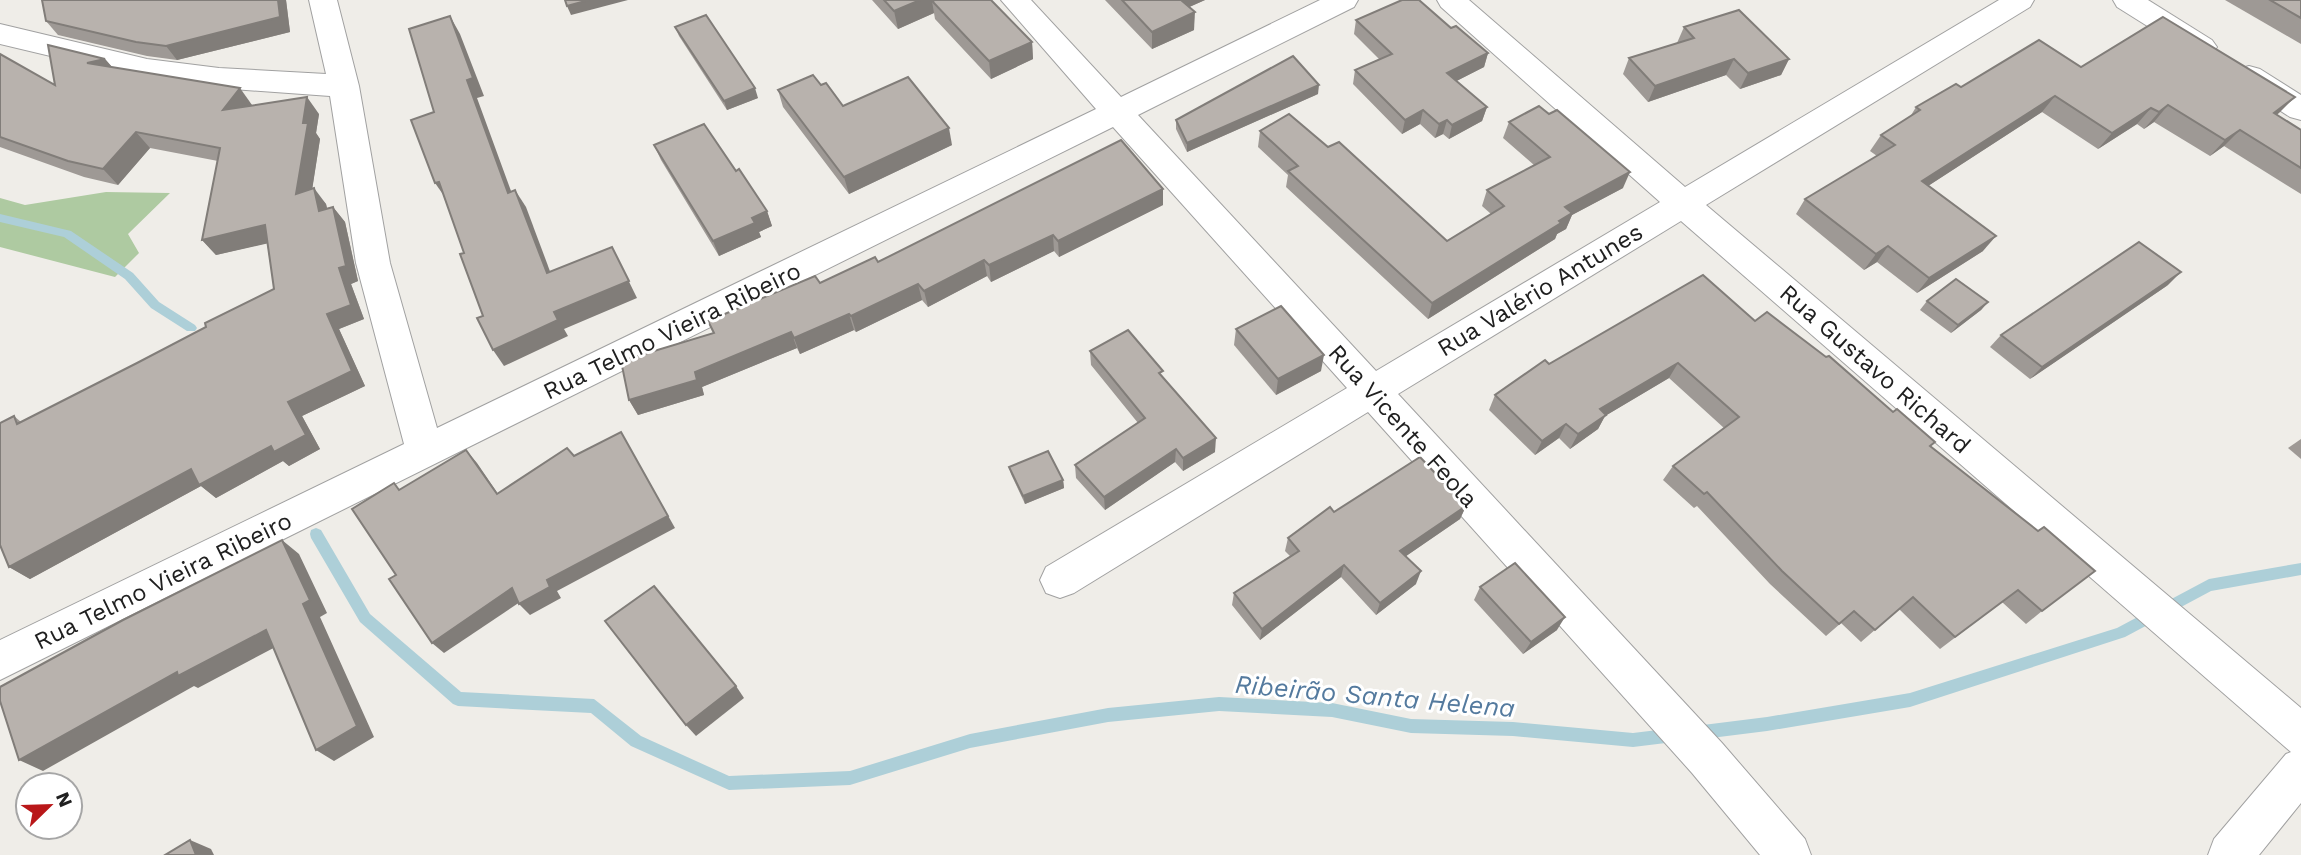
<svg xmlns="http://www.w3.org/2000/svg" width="2301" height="855" viewBox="0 0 2301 855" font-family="'Work Sans',sans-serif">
<rect width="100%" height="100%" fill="#efede8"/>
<polygon fill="#aecaa1" points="106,192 170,193 128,234 139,253 115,277 0,247 0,198 25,205"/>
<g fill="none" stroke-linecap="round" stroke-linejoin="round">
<g fill="#adcfd8" fill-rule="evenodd">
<polygon points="0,214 71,231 133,273 159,302 195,325 197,328 195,331 187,331 151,308 125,279 64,237 0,222"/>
<polygon points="316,528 321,530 370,614 461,692 594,699 641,736 729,776 850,771 970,734 1108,708 1219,697 1332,703 1411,719 1513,722 1633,733 1674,728 1679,730 1681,735 1679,740 1674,742 1633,747 1513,736 1411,733 1332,717 1219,711 1108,722 970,748 850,785 729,790 631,746 591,713 458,706 453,704 360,622 311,538 310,534 311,530"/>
<polygon points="2301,563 2301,575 2211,591 2125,637 1910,707 1767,731 1695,740 1690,738 1688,733 1690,728 1695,726 1767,717 1910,693 2117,628 2209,579"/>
</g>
<g stroke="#a1a1a1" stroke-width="2">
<g id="street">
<polygon points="309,0 337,0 359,86 390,263 437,428 1096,109 1001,0 1031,0 1121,97 1320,0 1358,0 1354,7 1138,115 1376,371 1660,202 1441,7 1437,0 1469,0 1685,187 1999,0 2034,0 2030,7 1706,205 2301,708 2301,803 2259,855 2208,855 2214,839 2286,754 2291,752 1681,221 1398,394 1722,743 1805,839 1811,855 1760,855 1692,773 1368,412 1074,593 1060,598 1046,593 1040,580 1046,567 1347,388 1113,127 0,680 0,640 404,444 356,263 330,96 219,88 147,79 0,44 0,24 147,59 219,68 326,74"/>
<polygon points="2113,0 2148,0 2212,40 2217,47 2212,54 2202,57 2192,54 2117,7"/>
<polygon points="2249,66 2260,69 2301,95 2301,120 2290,117 2238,83 2234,76 2238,69"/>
</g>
</g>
<use href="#street" fill="#fff" fill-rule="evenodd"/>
</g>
<g fill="#9e9995">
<polygon points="42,0 286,0 290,32 177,60 147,56 58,35 46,21"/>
<polygon points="872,0 991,0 1032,42 1033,59 991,79 935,19 934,13 898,29"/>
<polygon points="1105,0 1205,0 1189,7 1194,30 1152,49"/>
<polygon points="2225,0 2301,0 2301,44"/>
<polygon points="1356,20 1451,28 1488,53 1484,67 1456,81 1487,107 1482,121 1449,139 1443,134 1435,138 1420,124 1402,134 1353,84 1355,70 1379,59 1354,34"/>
<polygon points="675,27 758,98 727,110 679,36"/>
<polygon points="1684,27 1789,59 1781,75 1740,89 1726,75 1648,102 1623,74 1629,58 1677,43"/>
<polygon points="0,54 55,85 105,59 112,67 252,105 251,106 319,114 316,133 320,139 312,189 326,204 327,208 333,207 345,222 358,281 351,284 364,319 339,329 365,386 302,416 320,449 289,466 283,461 216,498 201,486 30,579 9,567 14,416 21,422 137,363 206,327 274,289 267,243 216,255 202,240 218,161 150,148 118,185 84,177 0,147"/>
<polygon points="2081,67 2277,115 2301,130 2301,194 2224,146 2210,156 2154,122 2144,129 2137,124 2098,149 2042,112 1928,186 1983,251 1917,293 1877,262 1864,270 1796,214 1805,199 1877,156 1870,151 1881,135 1910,117 1916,107 1961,87"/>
<polygon points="821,85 843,106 952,145 849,194 783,107 778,90"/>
<polygon points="1318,94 1187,152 1176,129 1176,120"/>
<polygon points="1509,122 1623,188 1572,215 1566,229 1557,234 1555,239 1428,319 1286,187 1288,175 1258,147 1260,131 1328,147 1447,241 1491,214 1482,206 1487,190 1534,165 1503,138"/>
<polygon points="654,145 736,171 767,211 772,226 759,232 761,237 719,256 661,160"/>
<polygon points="1163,205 1059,257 1054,251 991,282 987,276 928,307 922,300 856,332 854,330 800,354 797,348 702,387 704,395 638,415 629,400 714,333 820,283 878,262"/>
<polygon points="2168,285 2030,379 1990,347 2001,335"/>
<polygon points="1927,301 1988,302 1981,310 1951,333 1920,310"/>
<polygon points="1755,321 1931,447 2042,611 2026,624 2002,602 1940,649 1899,609 1861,642 1841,623 1826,636 1770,584 1697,506 1694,508 1663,480 1673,466 1724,428 1669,378 1605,416 1598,429 1570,449 1559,438 1535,455 1489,410 1495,395 1549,364"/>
<polygon points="1236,329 1321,371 1276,395 1234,345"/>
<polygon points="1090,351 1162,377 1215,452 1183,471 1175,462 1105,510 1076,478 1075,465 1138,423 1091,365"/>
<polygon points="2301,439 2301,459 2288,448"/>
<polygon points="1009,467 1063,480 1064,488 1025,504 1011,474"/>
<polygon points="1466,506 1460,519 1406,556 1416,584 1376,615 1341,577 1260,640 1232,605 1234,593 1290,556 1285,551 1288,538 1334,512"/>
<polygon points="1480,587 1557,630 1523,654 1474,600"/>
</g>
<g fill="#817d79">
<polygon points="278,0 286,0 290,32 177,60 166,46"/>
<polygon points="589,0 628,0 571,15 567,6"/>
<polygon points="920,0 938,0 932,1 934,13 898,29 894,11"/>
<polygon points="1176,0 1205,0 1176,13"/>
<polygon points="1195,12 1194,30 1152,49 1152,32"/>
<polygon points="450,16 460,34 484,96 477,98 518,210 508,193 467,80"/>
<polygon points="1032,42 1033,59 991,79 989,61"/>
<polygon points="1488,53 1484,67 1443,88 1447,73"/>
<polygon points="105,59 119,75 87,63"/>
<polygon points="1734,59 1726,75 1648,102 1655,86"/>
<polygon points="1789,59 1781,75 1740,89 1748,73"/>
<polygon points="1319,85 1318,94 1187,152 1187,143"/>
<polygon points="240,88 252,105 236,126 223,110"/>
<polygon points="755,88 758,98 727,110 724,101"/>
<polygon points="2055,96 2042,112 1911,197 1922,181"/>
<polygon points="307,97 319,114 316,133 320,139 309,210 296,194 303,123"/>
<polygon points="2295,97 2279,113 2259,129 2274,113"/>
<polygon points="2168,105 2154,122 2144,129 2159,112"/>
<polygon points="1487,107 1482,121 1449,139 1452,125"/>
<polygon points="2151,108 2137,124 2098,149 2112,133"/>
<polygon points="1423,110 1420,124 1402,134 1405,120"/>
<polygon points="1447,120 1443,134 1435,138 1439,124"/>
<polygon points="949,128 952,145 849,194 844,177"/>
<polygon points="2240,130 2224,146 2210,156 2225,140"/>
<polygon points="136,132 150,148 118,185 103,169"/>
<polygon points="1630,172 1623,188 1572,215 1566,229 1557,234 1555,239 1428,319 1432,303 1565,207"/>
<polygon points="439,182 447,200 435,183"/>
<polygon points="314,188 326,204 331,226 319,211"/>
<polygon points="1163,189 1163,205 1059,257 1058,241"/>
<polygon points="515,190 526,207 557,290 547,273"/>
<polygon points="333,207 345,222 358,281 351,284 364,319 339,329 365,386 302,416 320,449 289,466 283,461 216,498 201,486 30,579 9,567 191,469 288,402 327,314 339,268"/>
<polygon points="767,211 772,226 759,232 761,237 719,256 713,241 752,218"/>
<polygon points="265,225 278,241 216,255 202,240"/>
<polygon points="1053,235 1054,251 991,282 989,265"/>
<polygon points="1996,236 1983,251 1917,293 1929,278"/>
<polygon points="1888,246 1877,262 1864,270 1876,254"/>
<polygon points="612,247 637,298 564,329 568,336 504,366 493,350 554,312"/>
<polygon points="984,260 987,276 928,307 924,291"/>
<polygon points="2181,272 2168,285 2030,379 2042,367"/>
<polygon points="918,284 922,300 856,332 851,316"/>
<polygon points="1988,302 1981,310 1951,333 1958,325"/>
<polygon points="849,314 854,330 800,354 794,338"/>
<polygon points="791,332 797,348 702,387 704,395 638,415 629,400 695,372"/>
<polygon points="1324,355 1321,371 1276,395 1278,379"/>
<polygon points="1678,363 1669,378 1605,416 1598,429 1570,449 1578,434 1600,409"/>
<polygon points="1566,424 1559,438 1535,455 1542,441"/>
<polygon points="621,432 675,528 557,591 561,598 530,615 519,604 547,580"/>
<polygon points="1216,438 1215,452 1183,471 1183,458"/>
<polygon points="1176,449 1175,462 1105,510 1104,497"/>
<polygon points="466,450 477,463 507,507 497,494"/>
<polygon points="1063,480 1064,488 1025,504 1023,496"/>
<polygon points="1466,506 1460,519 1396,563 1400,551"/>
<polygon points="282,540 299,554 327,613 320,617 374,737 334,761 316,750 303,604"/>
<polygon points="1344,565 1341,577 1260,640 1262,629"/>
<polygon points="1421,571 1416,584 1376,615 1380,603"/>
<polygon points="512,588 523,600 444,653 432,643"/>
<polygon points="1565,617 1557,630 1523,654 1531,642"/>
<polygon points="266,630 283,643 198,688 194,686 43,771 19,760 177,672"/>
<polygon points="736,686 744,698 696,736 686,725"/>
<polygon points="190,840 211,849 214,855 196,855"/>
</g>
<g fill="#b8b2ad" stroke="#817d79" stroke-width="2">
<polygon points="42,0 278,0 280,17 166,46 136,42 46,21"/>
<polygon points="565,0 589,0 567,6"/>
<polygon points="884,0 920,0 894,11"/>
<polygon points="935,0 991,0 1032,42 989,61 932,1"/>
<polygon points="1122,0 1181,0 1195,12 1152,32"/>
<polygon points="1402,0 1419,0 1451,28 1456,26 1488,53 1447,73 1487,107 1452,125 1447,120 1439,124 1423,110 1405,120 1355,70 1392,54 1356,20"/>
<polygon points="2270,0 2301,0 2301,18"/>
<polygon points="1739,10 1789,59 1748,73 1734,59 1655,86 1629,58 1694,38 1684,27"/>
<polygon points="706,15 755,88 724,101 675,27"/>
<polygon points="450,16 473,78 467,80 508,193 515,190 547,273 612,247 629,281 554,312 558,320 493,350 477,318 483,316 460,254 464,253 439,182 435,183 411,120 434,112 409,29"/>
<polygon points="2163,17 2295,97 2274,113 2301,130 2301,168 2240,130 2225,140 2168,105 2159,112 2151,108 2112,133 2055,96 1922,181 1996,236 1929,278 1888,246 1876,254 1805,199 1895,145 1881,135 1920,110 1916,107 1956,84 1961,87 2039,40 2081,67"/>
<polygon points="48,45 105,59 87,63 240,88 223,110 307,97 303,123 308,123 296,194 314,188 319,211 333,207 346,266 339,268 351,305 327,314 352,371 288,402 306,435 274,452 271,446 199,485 191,469 9,567 0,545 0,423 14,416 17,424 137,363 206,327 205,323 274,289 265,225 202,240 220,148 136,132 103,169 68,161 0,137 0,54 55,85"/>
<polygon points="1293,56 1319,85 1187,143 1176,120"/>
<polygon points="813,75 821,85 826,83 843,106 908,77 949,128 844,177 778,90"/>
<polygon points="1539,106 1549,114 1557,110 1630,172 1565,207 1572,213 1559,221 1561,223 1432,303 1288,171 1298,166 1260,131 1289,114 1328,147 1339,142 1447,241 1504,206 1487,190 1550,157 1509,122"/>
<polygon points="704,124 736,171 739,169 767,211 752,218 755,223 713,241 654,145"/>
<polygon points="1121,140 1163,189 1058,241 1053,235 989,265 984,260 924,291 918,284 851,316 849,314 794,338 791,332 695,372 697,380 629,400 621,361 714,333 708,321 815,276 820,283 875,257 878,262"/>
<polygon points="2139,242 2181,272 2042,367 2001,335"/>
<polygon points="1703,275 1755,321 1767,312 1826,357 1829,356 1893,412 1897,409 1935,442 1930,446 2038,531 2044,527 2095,571 2042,611 2018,590 1955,637 1913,597 1875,630 1854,611 1839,624 1782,571 1707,492 1704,494 1673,466 1739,417 1678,363 1600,409 1606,415 1578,434 1566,424 1542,441 1495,395 1545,360 1549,364"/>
<polygon points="1956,279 1988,302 1958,325 1927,301"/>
<polygon points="1281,306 1324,355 1278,379 1236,329"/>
<polygon points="1128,330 1163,371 1159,373 1216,438 1183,458 1176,449 1104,497 1075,465 1145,418 1090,351"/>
<polygon points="621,432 668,516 547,580 550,587 519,604 512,588 432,643 389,579 396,575 352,509 394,483 399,490 466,450 497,494 567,448 574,456"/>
<polygon points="1048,451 1063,480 1023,496 1009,467"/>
<polygon points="1420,457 1466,506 1400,551 1421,571 1380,603 1344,565 1262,629 1234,593 1299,551 1288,538 1330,507 1334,512"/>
<polygon points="282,540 310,600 303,604 357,726 316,750 266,630 178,676 177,672 19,760 0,701 0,687 123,620"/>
<polygon points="1515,563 1565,617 1531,642 1480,587"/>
<polygon points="654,586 736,686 686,725 605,621"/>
<polygon points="190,840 196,855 165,855"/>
</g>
<g text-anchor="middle" stroke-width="6" stroke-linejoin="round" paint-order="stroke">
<g font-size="24" fill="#202020" stroke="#fff">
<text transform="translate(1540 290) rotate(-31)" y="8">Rua Valério Antunes</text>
<text transform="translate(672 331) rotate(-26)" y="8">Rua Telmo Vieira Ribeiro</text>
<text transform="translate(1875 369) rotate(41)" y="8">Rua Gustavo Richard</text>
<text transform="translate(1403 426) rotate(48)" y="8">Rua Vicente Feola</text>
<text transform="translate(163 581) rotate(-26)" y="8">Rua Telmo Vieira Ribeiro</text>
</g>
<g font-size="26" font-style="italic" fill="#547a9e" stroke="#fff">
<text transform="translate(1375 696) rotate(5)" y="9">Ribeirão Santa Helena</text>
</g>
</g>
<g transform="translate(49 806) rotate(67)"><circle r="33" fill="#ffffff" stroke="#a6a6a6" stroke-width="2"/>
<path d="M0-5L12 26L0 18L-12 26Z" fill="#b91719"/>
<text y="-10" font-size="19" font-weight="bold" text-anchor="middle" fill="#202020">N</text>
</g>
</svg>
